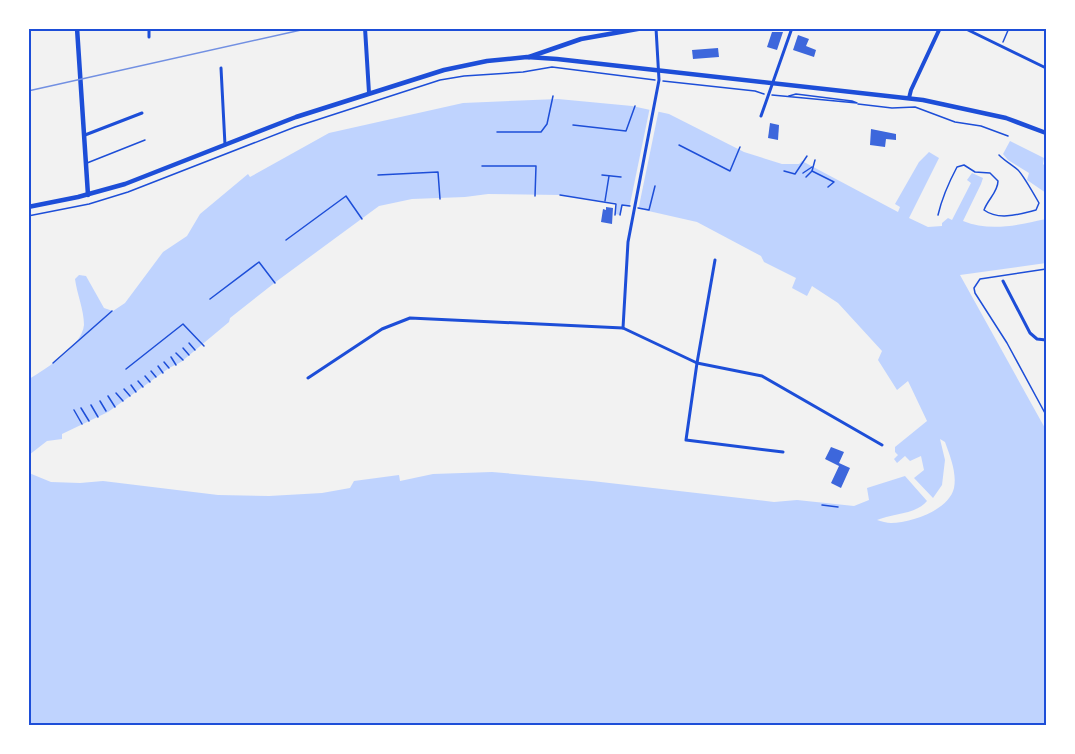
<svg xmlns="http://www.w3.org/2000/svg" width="1075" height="754" viewBox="0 0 1075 754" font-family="Overpass,sans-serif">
<rect width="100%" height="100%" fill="#f2f2f2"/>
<g fill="#bfd3fe">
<path d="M558,99L632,106L669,114L744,152L782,164H799L802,161L898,212L900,207L895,204L919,162L929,152L939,158L909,218L928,227L942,226V223L948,218L952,220L971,183L967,180L972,173L983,178L981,184L963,221C990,232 1018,225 1046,219V263L960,275L1046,430V725H29V473L51,482L80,483L103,481L218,495L269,496L322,493L350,488L354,481L399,475L400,481L433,474L492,472L592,481L774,502L797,500L854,506L869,500L867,488L905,476L927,501C917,514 891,514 877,520C881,521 887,523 891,523C911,523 949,510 954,488C957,473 950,456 945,442L940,439L945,460L942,485L933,498L914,478L924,470L921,456L910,461L905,456L897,463L894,459L898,455L895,452V447L927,421L908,381L897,390L878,360L882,351L838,303L812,286L807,296L792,288L796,278L764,262L761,256L697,222L622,205L620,215L615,214L617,203L560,195L488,194L465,197L412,199L379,206L277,281L230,318L229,322L181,362L169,368L108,412L62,434V439L47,441L29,455V379C46,369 82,346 84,325C84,310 77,294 75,279L79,275L86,276L104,308L113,311L125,303L163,252L187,236L200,214L248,174L250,177L329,133L463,103Z"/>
<polygon points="1010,141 1044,158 1043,164 1046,167 1046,193 1027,180 1029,173 1008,160 1003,154"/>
</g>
<polygon fill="#f2f2f2" points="650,107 659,109 638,211 629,209"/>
<g fill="#3d67dc">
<polygon points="772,32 783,32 777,50 767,47"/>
<polygon points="798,35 809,39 806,46 816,50 814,57 793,50"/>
<polygon points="718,48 719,57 693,59 692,50"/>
<polygon points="770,123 779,125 778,140 768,138"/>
<polygon points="871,129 896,134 896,140 886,139 885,147 870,145"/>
<polygon points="606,207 613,208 612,224 601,222 603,209 606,210"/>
<polygon points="831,447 844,452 839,463 850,468 841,488 831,483 839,466 825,459"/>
</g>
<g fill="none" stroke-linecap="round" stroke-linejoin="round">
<g stroke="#1d4ed8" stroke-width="1.5">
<polyline points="1003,42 1009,28"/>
<polyline points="663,81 755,91 764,94"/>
<polyline points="772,95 857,103 852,101 796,94 789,96"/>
<polyline points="858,104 892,108 915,107 955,122 981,126 1008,136"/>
<polyline points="573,125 626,131 635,106"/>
<polyline points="497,132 541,132 547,124 553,96"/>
<polyline points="679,145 730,171 740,147"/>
<polyline points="482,166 536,166 535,196"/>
<polyline points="784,171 795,174 807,156"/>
<polyline points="812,171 834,182 828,187"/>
<polyline points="803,173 812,167"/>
<polyline points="378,175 438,172 440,199"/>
<polyline points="602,175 621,177"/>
<polyline points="806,177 812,171 815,160"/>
<polyline points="560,195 616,204 615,215"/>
<polyline points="605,201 609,176"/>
<polyline points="638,208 649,210 655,186"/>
<polyline points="620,215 622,205 630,206"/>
<polyline points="28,216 89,204 128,192 295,127 440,80 464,76 523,72 552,67 655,80"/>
<polyline points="286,240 346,196 362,219"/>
<polyline points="1046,269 980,279 974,288 975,293 1007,343 1046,415"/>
<polyline points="210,299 259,262 275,283"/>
<polyline points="189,343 195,350"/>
<polyline points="183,348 189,355"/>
<polyline points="176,353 183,360"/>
<polyline points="171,357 176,365"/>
<polyline points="164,362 169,368"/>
<polyline points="53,363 112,311"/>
<polyline points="158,366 163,373"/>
<polyline points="126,369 183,324 204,346"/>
<polyline points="151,371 156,377"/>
<polyline points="145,376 150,382"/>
<polyline points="138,381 143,387"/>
<polyline points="131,385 136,392"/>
<polyline points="124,389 130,396"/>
<polyline points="116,393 123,401"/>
<polyline points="108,396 115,407"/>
<polyline points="100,401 106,411"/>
<polyline points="91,405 98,417"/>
<polyline points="81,408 89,421"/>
<polyline points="74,410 82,424"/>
<polyline points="822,505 838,507"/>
</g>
<g stroke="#1d4ed8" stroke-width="1.5">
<polyline points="87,163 145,140"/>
<path d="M938,215C942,198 949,182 957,167L964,165L975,172L990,173L998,181C998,192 988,199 984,210C999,221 1020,214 1036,210L1039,203C1035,196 1023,175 1018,170C1012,165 1005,161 999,155"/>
</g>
<g stroke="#1d4ed8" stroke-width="3">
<polyline points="149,28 149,37"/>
<polyline points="964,28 1046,68"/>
<polyline points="221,68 225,145"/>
<polyline points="761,116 792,28"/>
<polyline points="85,135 142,113"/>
<polyline points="715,260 697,363 686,440 783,452"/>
<polyline points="1003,281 1030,333 1037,339 1046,340"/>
<polyline points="623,328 628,242 659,80 656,28"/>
<polyline points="308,378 382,329 410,318 623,328 697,363 762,376 882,445"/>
</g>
<g stroke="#1d4ed8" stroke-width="4">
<polyline points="365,28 369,93"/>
<polyline points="909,98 911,90 940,28"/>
</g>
<g stroke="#1d4ed8" stroke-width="4.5">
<polyline points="77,28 88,195"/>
<polyline points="529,57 581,39 643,28"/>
<polyline points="28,207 78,197 125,184 296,117 444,70 487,61 527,57 557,59 923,100 1006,118 1046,133"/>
</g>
<polyline stroke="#7290e2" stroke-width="1.5" points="28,91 310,28"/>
</g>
<rect width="1075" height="754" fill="none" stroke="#ffffff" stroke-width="60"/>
<rect x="30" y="30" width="1015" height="694" fill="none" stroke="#1d4ed8" stroke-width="2"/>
</svg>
